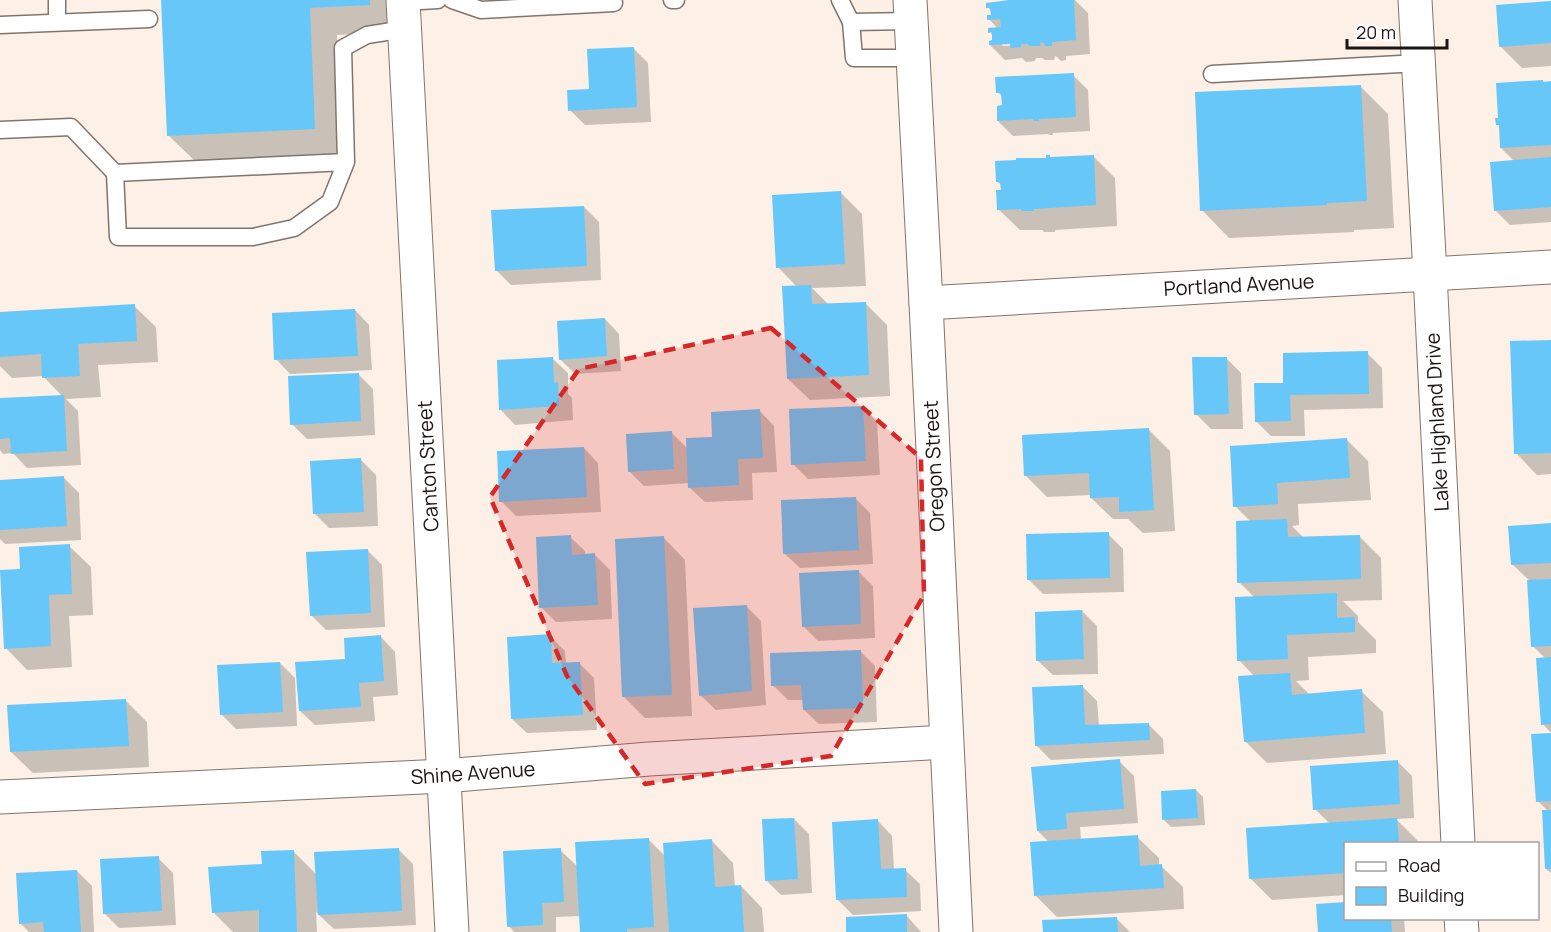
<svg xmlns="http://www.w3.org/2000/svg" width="1551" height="932" viewBox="0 0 1551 932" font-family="Manrope,sans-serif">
<rect width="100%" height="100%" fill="#fcf0e7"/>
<g fill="#0003" fill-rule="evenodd">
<polygon points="162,0 395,0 396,32 337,35 342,156 196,162 168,135"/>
<path d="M1010,0H1075L1088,13L1090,54L1066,56V60L1061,61L1057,57L1055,56L1054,60H1045L1042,58H1036L1035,61L1026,62L1022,58L1005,60L990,45L994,42L993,36L990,32L998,29L989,19L992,16V12L988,7ZM1017,42L1018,45L1003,46L1001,43Z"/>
<polygon points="1551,2 1551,66 1522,68 1500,46"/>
<polygon points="633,48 648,63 651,122 585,125 570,110"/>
<polygon points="1073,75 1088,90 1090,131 1053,133 1053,135 1050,135 1048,134 1013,136 998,121 1003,107 1003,98 998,92"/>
<polygon points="1543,81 1545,83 1551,82 1551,222 1510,225 1495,210 1515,162 1501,148 1500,127 1498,124"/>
<polygon points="1360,86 1388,114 1394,228 1354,230 1354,232 1229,238 1202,210"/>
<polygon points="1094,157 1115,178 1117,226 1055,230 1055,232 1044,232 1042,230 1020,230 998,209 1002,191 1002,186 998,182 1051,158"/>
<polygon points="841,193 862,214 866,286 812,288 829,305 865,303 887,325 890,396 810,400 788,379 797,287 778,267"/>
<polygon points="584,207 599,222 601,280 511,285 496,270"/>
<polygon points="134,306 156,327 158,362 98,365 101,397 66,399 78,411 81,465 27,468 13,453 3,454 0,450 0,400 63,397 43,376 12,378 0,366 0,314"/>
<polygon points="355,310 369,325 372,370 290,374 276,359"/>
<polygon points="605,319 619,334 621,371 575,374 560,359"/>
<polygon points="1551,341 1551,474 1537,475 1516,453"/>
<polygon points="1367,353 1382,368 1383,408 1304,410 1305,436 1271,436 1257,422 1285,384"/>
<polygon points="1226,358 1241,373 1243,429 1211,429 1196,414"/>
<polygon points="553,359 568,373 568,394 572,398 573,420 515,425 501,410"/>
<polygon points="358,374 373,389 375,435 307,439 292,424"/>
<polygon points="863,407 877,422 880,475 808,479 793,464"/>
<polygon points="760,411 774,426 777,472 752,473 753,500 705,502 690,488 690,483 644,486 629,471 672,433 688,449 713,438"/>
<polygon points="1149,430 1170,451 1175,531 1143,533 1128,519 1113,519 1091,498 1091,495 1047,497 1025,475"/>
<polygon points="1347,440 1368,461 1371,500 1298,504 1299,525 1292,526 1304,538 1360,537 1381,558 1382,600 1343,601 1358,616 1358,622 1376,640 1376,653 1308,657 1309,680 1296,681 1310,695 1361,691 1383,712 1386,754 1267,763 1245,741 1255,677 1239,660 1254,597 1239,582 1251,522 1235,506"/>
<polygon points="584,448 598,463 601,512 516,516 501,501"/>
<polygon points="361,460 376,475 378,526 329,528 315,514"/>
<polygon points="64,478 79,493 81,540 5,544 0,539 0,481"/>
<polygon points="855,498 870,513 873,564 800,568 785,554"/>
<polygon points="1551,525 1551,733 1543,724 1546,659 1533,646 1529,580 1513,565"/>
<polygon points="1108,534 1123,549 1124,592 1043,594 1028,579"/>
<polygon points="570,537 585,551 585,555 595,555 610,570 612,619 556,622 541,607"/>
<polygon points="664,538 685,560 692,716 645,718 624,697"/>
<polygon points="69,546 91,567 93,615 69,616 72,667 27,670 6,648 22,571"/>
<polygon points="367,550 382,565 385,627 326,630 311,615"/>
<polygon points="858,571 873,586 875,638 818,641 803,626"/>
<polygon points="746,606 761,621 766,705 716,710 701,696"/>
<polygon points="1082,611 1097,626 1098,674 1053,675 1038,661"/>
<polygon points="550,636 565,651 566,664 579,663 594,678 597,730 527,733 512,719"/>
<polygon points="381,637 395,652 398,695 373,697 375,721 315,725 300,711 346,660"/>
<polygon points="860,651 875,666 877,722 819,724 804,710 804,700 788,700 773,685"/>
<polygon points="280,663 295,678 297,726 236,729 221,714"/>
<polygon points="1082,686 1097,701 1099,726 1148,724 1163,739 1164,754 1051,760 1036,745"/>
<polygon points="125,700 147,722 149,767 33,773 11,752"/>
<polygon points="1551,734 1551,873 1546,869 1548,811 1538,801"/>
<polygon points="1119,761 1134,776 1138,823 1080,827 1081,840 1137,837 1159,858 1159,866 1161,866 1183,887 1184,909 1057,917 1036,896 1050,843 1038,831"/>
<polygon points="1397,761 1412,776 1414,818 1396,819 1418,841 1418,844 1346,844 1346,895 1272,900 1251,879 1330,824 1315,809"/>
<polygon points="1196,790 1203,797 1205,825 1171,827 1164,820"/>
<polygon points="794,819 809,834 812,893 781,895 766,880"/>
<polygon points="878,821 892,836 894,870 905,870 920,884 921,911 853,915 838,900"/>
<polygon points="649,840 666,857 712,841 733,863 735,887 741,886 762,908 764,932 581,932 580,916 556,917 556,932 514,932 509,926 560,850 578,867"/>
<polygon points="398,849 413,864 416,925 334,929 316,912 317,932 233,932 213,912 263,865 293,851 317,875"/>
<polygon points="158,858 173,873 176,925 119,928 104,913"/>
<polygon points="77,871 92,886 94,932 29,932 20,923"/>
<polygon points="906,915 921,932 848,932"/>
<polygon points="1116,918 1130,932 1044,932"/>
<polygon points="1346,918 1404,918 1405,932 1319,932"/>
</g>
<g fill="#67c7f8">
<polygon points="161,0 370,0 370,5 310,8 315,129 167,136"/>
<polygon points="1009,0 1074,0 1076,40 1052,42 1052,46 1045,46 1044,43 1041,42 1040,46 1029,46 1028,44 1021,44 1021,47 1010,48 1010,44 989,45 989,41 992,40 992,32 988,33 988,28 1001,27 1000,19 987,20 987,15 991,15 990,8 986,8 986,3"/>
<polygon points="1551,1 1551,43 1499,47 1496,5"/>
<polygon points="634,47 637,107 568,111 567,90 589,89 587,49"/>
<polygon points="1074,73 1076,117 1039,119 1039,121 1034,121 1033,119 997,121 997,106 1002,105 1001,93 996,93 995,77"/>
<polygon points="1543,80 1543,82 1551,81 1551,145 1500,148 1499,125 1496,125 1495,118 1498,118 1496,83"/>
<polygon points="1361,85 1367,201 1327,203 1327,205 1200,211 1195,92"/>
<polygon points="1046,155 1050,155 1050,157 1094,155 1096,205 1034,209 1034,211 1021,211 1021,209 997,210 996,190 1001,190 1000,182 996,182 995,161 1016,160 1016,158 1046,158"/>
<polygon points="1551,157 1551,207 1494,211 1490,162"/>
<polygon points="841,191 845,264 776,268 772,195"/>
<polygon points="584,206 587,266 495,271 491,210"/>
<polygon points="811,285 812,304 866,302 869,375 787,379 782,286"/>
<polygon points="135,304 137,341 78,344 80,376 42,378 41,354 0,357 0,312"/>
<polygon points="355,309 358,356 274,360 272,313"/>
<polygon points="605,318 607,356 559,360 557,321"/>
<polygon points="1551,340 1551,453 1514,454 1510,341"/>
<polygon points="1368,351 1369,394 1290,395 1291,421 1255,422 1254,383 1283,383 1283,353"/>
<polygon points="553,357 554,383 558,382 559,406 499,410 497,360"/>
<polygon points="1192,357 1227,357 1229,414 1194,415"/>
<polygon points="359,373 361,421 290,425 288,376"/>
<polygon points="64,395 67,451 11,454 10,438 0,439 0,398"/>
<polygon points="863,406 866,461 791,465 789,409"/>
<polygon points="760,409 763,458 738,459 739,485 688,488 686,438 712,437 711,412"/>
<polygon points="1149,428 1154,510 1119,512 1119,497 1090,498 1089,473 1024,476 1022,435"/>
<polygon points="672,431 674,469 628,472 626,434"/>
<polygon points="1347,438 1350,478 1277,483 1278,504 1233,507 1230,446"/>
<polygon points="584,447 587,497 499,502 497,451"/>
<polygon points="361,458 364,512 313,514 310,461"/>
<polygon points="64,476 67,526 0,530 0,480"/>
<polygon points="856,497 859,550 783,554 781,500"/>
<polygon points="1287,519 1288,537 1360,535 1361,579 1237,583 1236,521"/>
<polygon points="1551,523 1551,563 1511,565 1508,526"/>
<polygon points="1109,532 1110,578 1027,580 1026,534"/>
<polygon points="571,535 572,555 595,553 598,605 539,608 536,537"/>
<polygon points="664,536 672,695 622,697 615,539"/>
<polygon points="70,544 72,594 49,595 51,646 4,649 0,570 20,569 19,547"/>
<polygon points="368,549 371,613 310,616 306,552"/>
<polygon points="859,570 861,624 802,627 799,573"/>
<polygon points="1551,579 1551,646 1531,647 1527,580"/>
<polygon points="1337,593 1337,618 1355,617 1355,632 1287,635 1288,659 1237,661 1235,597"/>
<polygon points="747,605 752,691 699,696 693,608"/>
<polygon points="1082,610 1084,659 1036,661 1035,612"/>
<polygon points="551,634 552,663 580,662 583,715 511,719 507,637"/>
<polygon points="381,635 384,681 359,683 361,707 299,711 295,662 345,659 344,638"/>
<polygon points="861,650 863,708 803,710 801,685 771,686 770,653"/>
<polygon points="1551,657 1551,724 1541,725 1536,658"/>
<polygon points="280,662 283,712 220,715 217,665"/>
<polygon points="1290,673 1292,695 1362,689 1365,733 1244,742 1238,676"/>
<polygon points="1083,685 1085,725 1149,723 1150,740 1035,746 1032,687"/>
<polygon points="126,699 129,746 10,752 7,705"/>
<polygon points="1551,733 1551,801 1536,802 1531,734"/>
<polygon points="1120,759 1124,809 1066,813 1067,829 1037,831 1031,767"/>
<polygon points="1398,760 1400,804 1313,810 1310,766"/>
<polygon points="1196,789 1198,818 1162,820 1161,791"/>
<polygon points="1542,810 1551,810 1551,869 1545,869"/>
<polygon points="794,818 798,879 765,881 762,819"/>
<polygon points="1397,818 1399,844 1346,844 1346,873 1249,879 1246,828"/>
<polygon points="878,819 881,869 906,868 907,897 836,900 832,822"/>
<polygon points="1138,835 1140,866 1162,864 1164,888 1034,896 1030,842"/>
<polygon points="649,838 654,927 627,929 627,932 580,932 575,842"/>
<polygon points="712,839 715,887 741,885 744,932 669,932 663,843"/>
<polygon points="399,848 402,911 318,915 314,852"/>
<polygon points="561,848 564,902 542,903 543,925 507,927 503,851"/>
<polygon points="294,850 297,932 259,932 259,910 212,913 208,867 262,864 261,851"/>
<polygon points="159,856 162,911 103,914 100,859"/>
<polygon points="77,870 81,932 44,932 43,922 19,924 16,873"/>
<polygon points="1346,902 1346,918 1391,918 1392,932 1318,932 1316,904"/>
<polygon points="907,914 907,932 846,932 846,917"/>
<polygon points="1117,917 1118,932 1043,932 1042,920"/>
</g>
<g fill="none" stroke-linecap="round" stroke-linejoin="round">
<g stroke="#80756d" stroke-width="19">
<g id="service">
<polyline points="57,0 57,22"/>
<polyline points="452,0 481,10 614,3"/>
<polyline points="672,0 676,0"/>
<polyline points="840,0 851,22 911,21"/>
<polyline points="403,2 438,0"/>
<polyline points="851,22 854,58 913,58"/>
<polyline points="0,25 149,19"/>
<polyline points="1212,74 1419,63"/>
<polyline points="0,130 71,127 115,173"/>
<polyline points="346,162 115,173 118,237 253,237 294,228 330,202 346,162 343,48 367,35 405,29"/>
</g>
</g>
<g stroke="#80756d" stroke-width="35">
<g id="minor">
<polyline points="403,0 452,932"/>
<polyline points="910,0 926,303 956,932"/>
<polyline points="1415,0 1430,274 1458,844"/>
<polyline points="926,303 1551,267"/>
<polyline points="0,797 444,776 649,759 946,742"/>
<polyline points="1461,918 1462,932"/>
</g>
</g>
<use href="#service" stroke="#fff" stroke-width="16"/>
<use href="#minor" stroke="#fff" stroke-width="33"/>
</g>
<path fill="#d62828" fill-opacity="0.2" stroke="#d62828" stroke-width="4.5" stroke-dasharray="12 8" stroke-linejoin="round" d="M771,328L921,458L924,595L831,756L645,784L567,676L490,497L579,369Z"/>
<g text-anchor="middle" stroke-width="6" stroke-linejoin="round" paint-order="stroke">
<g font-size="20" fill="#1a1513" stroke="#fff">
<text transform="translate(1239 285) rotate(-3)" y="7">Portland Avenue</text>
<text transform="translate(1437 422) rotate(-93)" y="7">Lake Highland Drive</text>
<text transform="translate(428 466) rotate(-93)" y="7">Canton Street</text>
<text transform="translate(934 466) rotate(-93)" y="7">Oregon Street</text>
<text transform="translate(473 773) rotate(-4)" y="7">Shine Avenue</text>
</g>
</g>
<rect x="1344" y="842" width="195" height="78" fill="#ffffff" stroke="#a3a1a1" stroke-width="1.5"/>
<rect x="1356" y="862" width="30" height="9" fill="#ffffff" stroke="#a3a1a1" stroke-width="1.5"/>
<text x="1398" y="872" font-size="18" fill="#1a1513">Road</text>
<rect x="1356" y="887" width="30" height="18" fill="#67c7f8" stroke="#a3a1a1" stroke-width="1.5"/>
<text x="1398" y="902" font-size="18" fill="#1a1513">Building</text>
<path d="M1347 39v9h100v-9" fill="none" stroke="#1a1513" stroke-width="3"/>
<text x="1356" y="39" font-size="18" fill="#1a1513" stroke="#ffffff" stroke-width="4.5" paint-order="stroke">20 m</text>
</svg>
